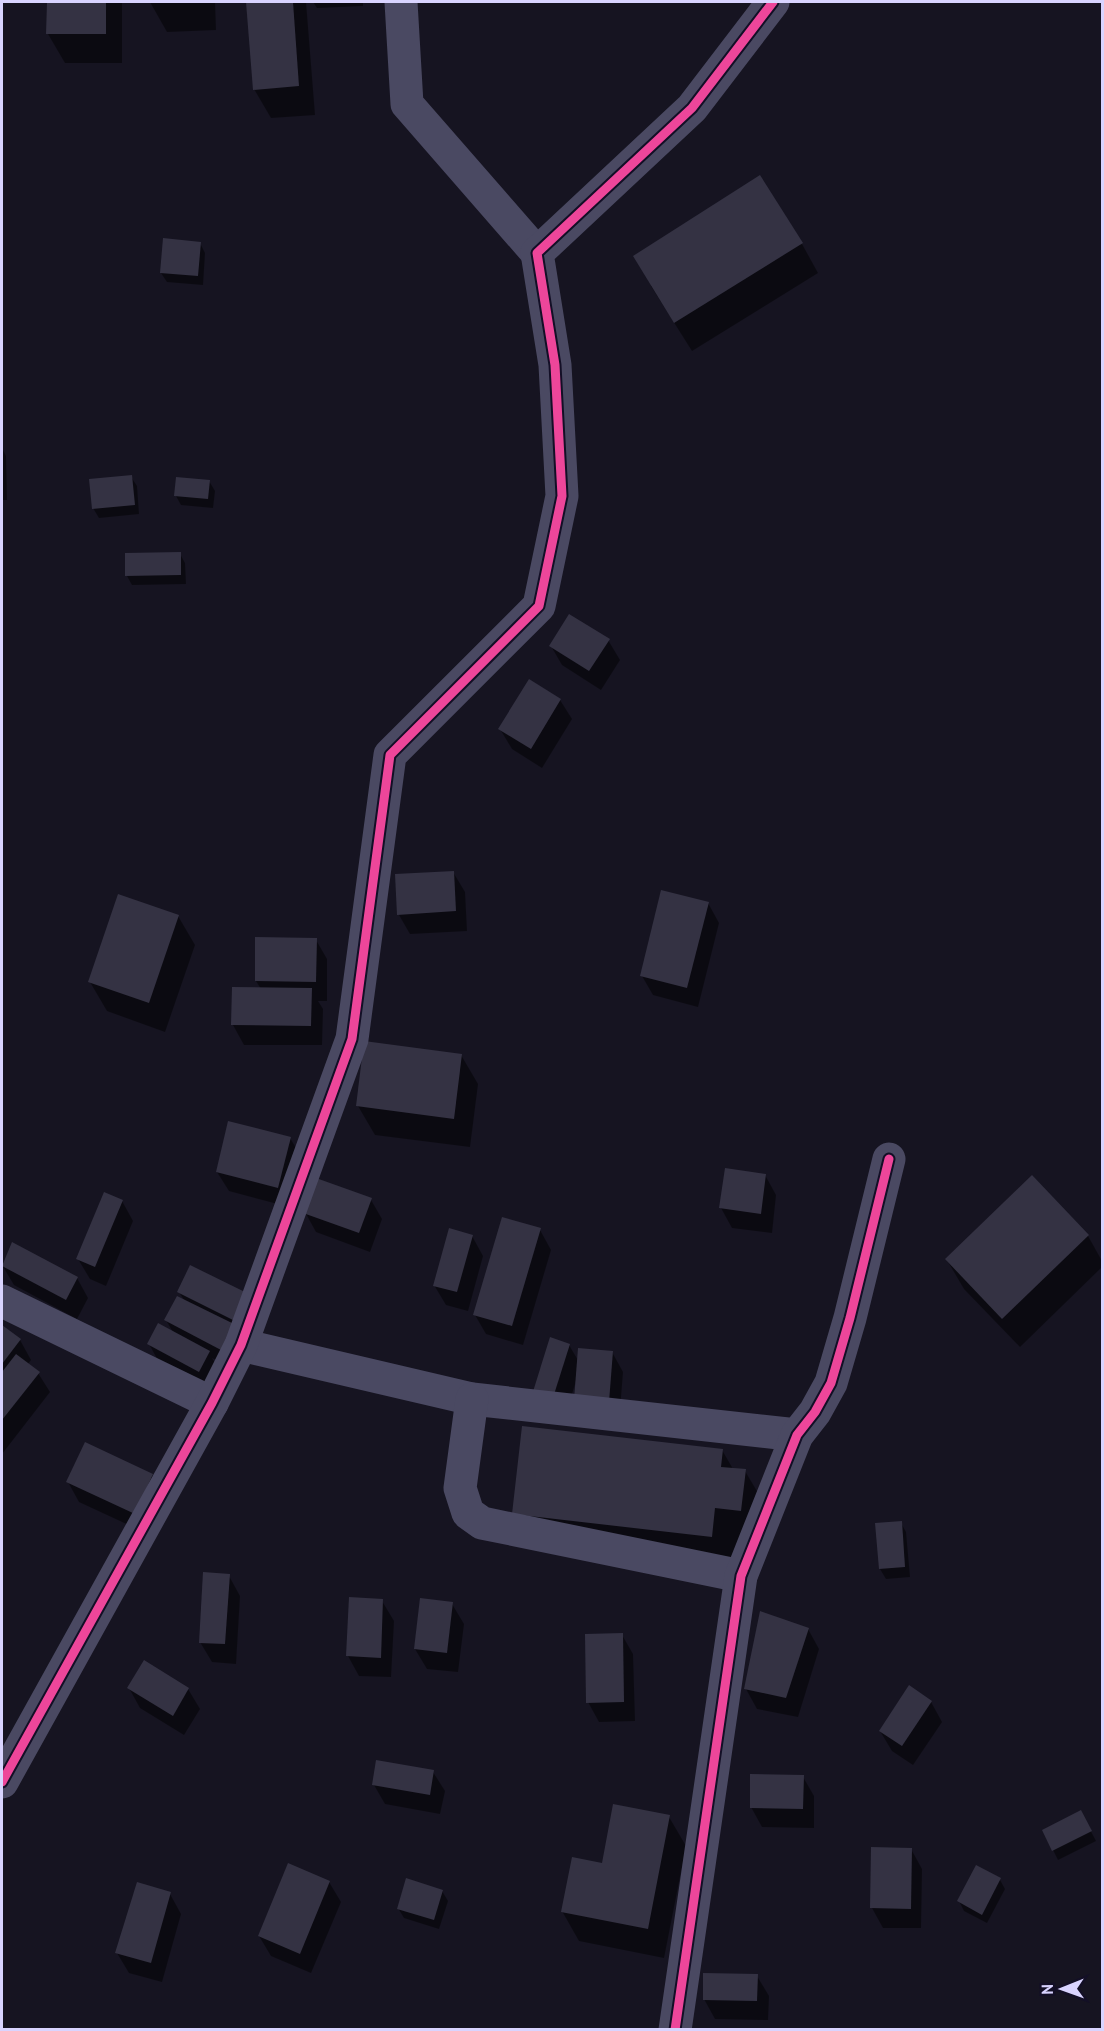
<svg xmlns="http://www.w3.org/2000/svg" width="1104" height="2031" viewBox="0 0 1104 2031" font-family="'PT Sans',sans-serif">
<rect width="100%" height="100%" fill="#161421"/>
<g fill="#0007">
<polygon points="48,2 122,2 122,63 65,63 48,34"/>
<polygon points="150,2 215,2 216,30 167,32"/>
<polygon points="248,2 306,2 315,115 271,118 254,89"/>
<polygon points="313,2 363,2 363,6 317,8"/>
<polygon points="200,243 205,253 203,285 167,282 161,273"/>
<polygon points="802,244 818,273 692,351 651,286"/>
<polygon points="2,448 6,456 7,500 2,500"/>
<polygon points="131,477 137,486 139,514 99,518 93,508"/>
<polygon points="209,481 215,491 213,508 181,505 176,496"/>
<polygon points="180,554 185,563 186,584 132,585 127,576"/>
<polygon points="608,640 620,660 601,690 562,665 551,646"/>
<polygon points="560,700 572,719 542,768 512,749 500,729"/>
<polygon points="453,872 465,892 467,931 410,934 399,915"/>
<polygon points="708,903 719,923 698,1007 653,995 642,976"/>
<polygon points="178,916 195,945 165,1032 107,1011 90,982"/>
<polygon points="316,940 327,959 327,1001 318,1001 323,1009 322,1045 244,1045 233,1025 261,989 256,981"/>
<polygon points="461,1055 478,1084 470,1147 375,1135 358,1106"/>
<polygon points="290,1138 302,1158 289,1207 229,1191 217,1172"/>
<polygon points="765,1175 776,1195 772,1233 732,1228 721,1208"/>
<polygon points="371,1200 382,1219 370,1252 316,1232 305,1212"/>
<polygon points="122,1201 133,1221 106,1286 90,1279 78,1259"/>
<polygon points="540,1230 551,1250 523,1345 486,1334 475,1315"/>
<polygon points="472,1236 483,1256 468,1311 446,1305 434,1285"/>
<polygon points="1088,1236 1102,1261 1102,1267 1020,1347 964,1289 947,1260"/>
<polygon points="13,1244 77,1278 88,1298 77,1319 14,1285 2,1265"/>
<polygon points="179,1292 248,1295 232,1368 212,1358 221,1372 211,1391 160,1364 149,1344 174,1334 166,1320 184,1300"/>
<polygon points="2,1327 20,1340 31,1360 28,1364 38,1373 50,1392 2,1454"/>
<polygon points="569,1345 579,1362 612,1352 623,1372 619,1422 576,1381 563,1423 544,1417"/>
<polygon points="722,1450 733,1469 745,1471 767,1508 733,1574 514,1513"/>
<polygon points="152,1475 164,1495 146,1533 79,1502 68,1482"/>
<polygon points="901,1523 906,1532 910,1577 886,1579 880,1569 877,1525"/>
<polygon points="229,1576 240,1596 236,1664 212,1662 200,1642"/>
<polygon points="382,1601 394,1621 391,1677 359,1676 348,1656"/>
<polygon points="452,1604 464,1624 458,1672 427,1669 415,1649"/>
<polygon points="808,1629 819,1649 798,1717 757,1709 746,1689"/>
<polygon points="622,1635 633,1654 635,1721 599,1722 588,1702"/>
<polygon points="129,1688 188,1689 200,1709 184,1735 140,1708"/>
<polygon points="931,1702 942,1722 913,1765 892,1751 880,1731"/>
<polygon points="433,1772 445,1791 440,1814 385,1804 374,1785"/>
<polygon points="803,1777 814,1796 814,1828 762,1827 751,1807"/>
<polygon points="669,1817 686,1846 664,1958 579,1941 562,1911"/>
<polygon points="1086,1822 1096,1841 1058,1860 1053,1850"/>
<polygon points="911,1849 922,1869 921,1928 883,1928 872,1908"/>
<polygon points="1000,1880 1005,1889 987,1923 964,1911 959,1901"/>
<polygon points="329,1882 341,1902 311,1973 271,1956 259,1936"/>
<polygon points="442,1891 448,1901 439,1929 404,1918 398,1908"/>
<polygon points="170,1894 181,1914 162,1982 129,1973 117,1953"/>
<polygon points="757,1976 769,1996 768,2020 715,2019 704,1999"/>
</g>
<g fill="#343243">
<polygon points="47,2 106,2 106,34 46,34"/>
<polygon points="246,2 293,2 299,86 253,90"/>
<polygon points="760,175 803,243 674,323 633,256"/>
<polygon points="163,238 201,242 198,276 160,273"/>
<polygon points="132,475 135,505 92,509 89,479"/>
<polygon points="176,477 210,480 208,499 174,496"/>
<polygon points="181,552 181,575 125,576 125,553"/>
<polygon points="569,614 610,639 589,671 549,646"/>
<polygon points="529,679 561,699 531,749 498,729"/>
<polygon points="454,871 456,911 397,915 395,874"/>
<polygon points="661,890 709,902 687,988 640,976"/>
<polygon points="118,894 179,915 149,1003 88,982"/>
<polygon points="255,937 317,938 316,982 255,981"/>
<polygon points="232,987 312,988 311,1026 231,1025"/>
<polygon points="364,1041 462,1054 454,1119 356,1106"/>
<polygon points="228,1121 291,1137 278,1188 216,1172"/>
<polygon points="725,1168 766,1174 761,1214 719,1208"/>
<polygon points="1032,1175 1089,1235 1002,1319 945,1259"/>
<polygon points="316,1178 372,1198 359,1233 303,1213"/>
<polygon points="104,1192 123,1200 95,1267 76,1259"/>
<polygon points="502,1217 541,1228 512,1326 473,1315"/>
<polygon points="449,1228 473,1235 457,1292 433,1286"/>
<polygon points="12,1242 78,1277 66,1300 2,1266"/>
<polygon points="190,1265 249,1294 235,1321 177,1292"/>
<polygon points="177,1296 234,1324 221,1350 164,1320"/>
<polygon points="158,1323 210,1351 199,1372 147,1344"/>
<polygon points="2,1325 21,1339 2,1364"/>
<polygon points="550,1337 570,1344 551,1404 531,1398"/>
<polygon points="578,1348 613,1351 609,1402 574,1400"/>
<polygon points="16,1354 40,1372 2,1420 2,1372"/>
<polygon points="522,1426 723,1449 721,1467 746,1469 741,1511 715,1508 712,1537 512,1514"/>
<polygon points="85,1442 153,1474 135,1514 66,1482"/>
<polygon points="902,1521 905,1567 879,1569 875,1523"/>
<polygon points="203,1572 230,1574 225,1644 199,1643"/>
<polygon points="349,1597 383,1599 381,1658 346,1656"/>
<polygon points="420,1598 453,1602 447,1653 414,1649"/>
<polygon points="760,1611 809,1628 786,1698 744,1689"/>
<polygon points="623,1633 624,1702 586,1703 585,1634"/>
<polygon points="144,1660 189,1688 173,1716 127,1688"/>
<polygon points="909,1685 932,1701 902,1746 879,1731"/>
<polygon points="376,1760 434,1770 430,1795 372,1785"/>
<polygon points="750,1774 804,1775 803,1809 750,1808"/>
<polygon points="613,1804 670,1815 648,1929 561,1912 572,1857 602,1863"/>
<polygon points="1081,1810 1092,1831 1052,1851 1042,1830"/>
<polygon points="871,1847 912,1848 911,1909 870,1908"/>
<polygon points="288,1863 330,1881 300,1954 258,1936"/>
<polygon points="976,1865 1001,1878 982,1915 957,1901"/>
<polygon points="406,1878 443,1890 434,1920 397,1909"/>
<polygon points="137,1882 171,1892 151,1963 115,1953"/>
<polygon points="703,1973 758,1974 757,2001 703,2000"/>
</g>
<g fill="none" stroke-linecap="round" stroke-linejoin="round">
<g stroke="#4a4962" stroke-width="33">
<polyline points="401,2 407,104 537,253"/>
<polyline points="2,1301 212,1403"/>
<polyline points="241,1345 472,1399 797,1435"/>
<polyline points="472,1399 460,1488 468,1513 482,1523 741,1576"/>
<polyline points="2,1782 212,1403 241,1345 352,1039 390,755 539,606 562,496 555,365 537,253 692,108 773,2"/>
<polyline points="675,2030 741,1576 797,1435 815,1412 831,1383 850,1318 889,1159"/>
</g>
<g stroke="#130f26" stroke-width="13">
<g id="cycleway">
<polyline points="2,1782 212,1403 241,1345 352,1039 390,755 539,606 562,496 555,365 537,253 692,108 773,2"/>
<polyline points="675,2030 741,1576 797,1435 815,1412 831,1383 850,1318 889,1159"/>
</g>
</g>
<use href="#cycleway" stroke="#ed469a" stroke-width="9"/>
</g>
<rect width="1104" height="2031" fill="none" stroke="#d9d4ff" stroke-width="6"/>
<g transform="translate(1062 1989) rotate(269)" stroke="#130f26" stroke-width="4.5" paint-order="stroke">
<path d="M0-4.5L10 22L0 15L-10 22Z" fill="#d9d4ff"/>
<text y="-9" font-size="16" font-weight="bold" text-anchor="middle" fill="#d9d4ff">N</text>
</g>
</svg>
